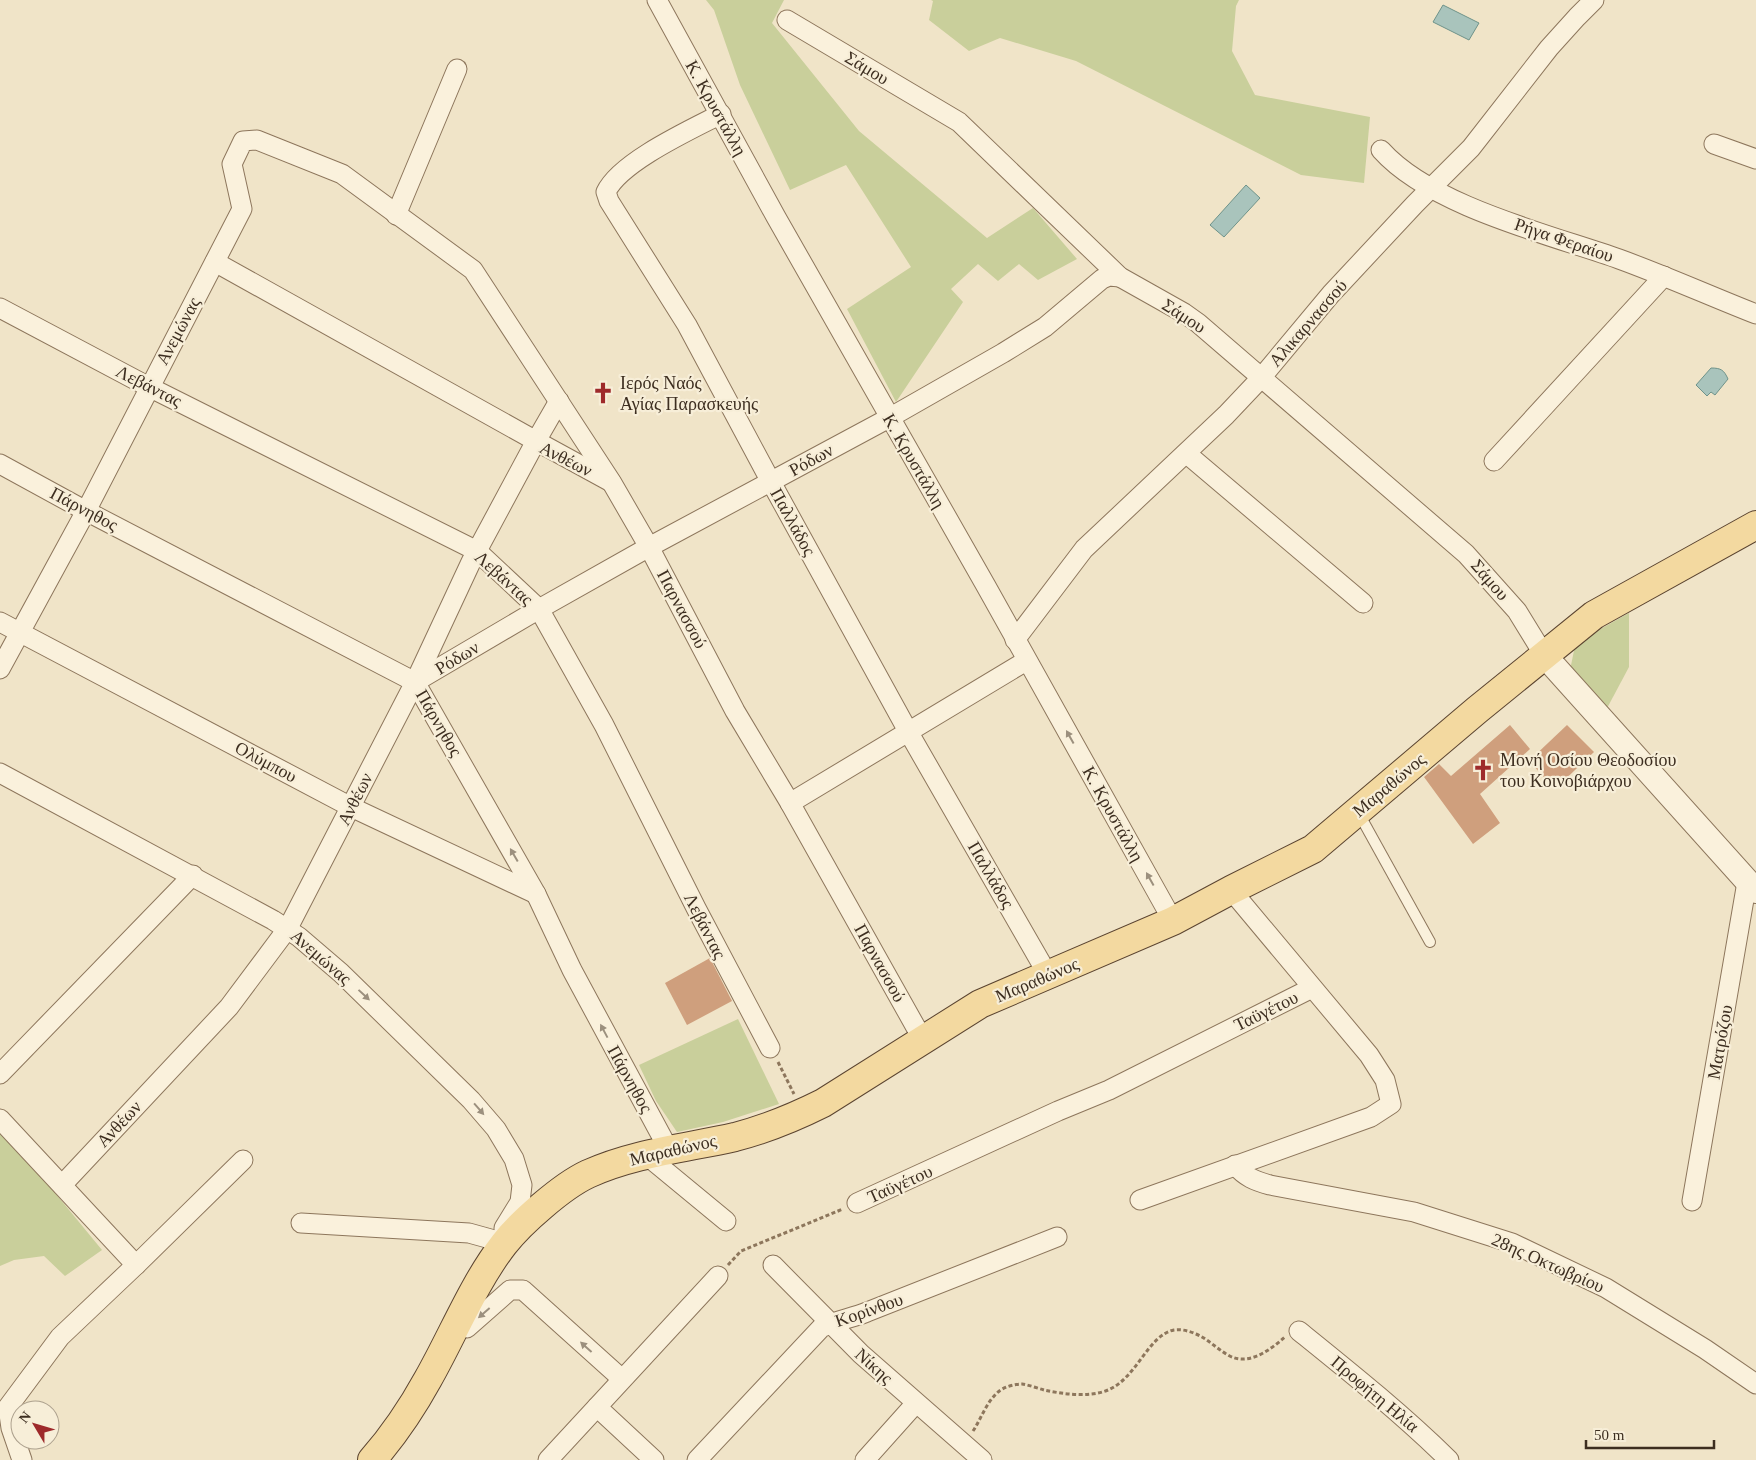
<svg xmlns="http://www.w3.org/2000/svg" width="1756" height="1460" viewBox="0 0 1756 1460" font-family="Georgia,serif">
<rect width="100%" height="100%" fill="#f0e4c8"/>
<g fill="#c9cf9b">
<polygon points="706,0 784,0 772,23 859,131 987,238 1033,208 1077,259 1038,280 1019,264 998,281 978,264 951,289 963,302 896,402 847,309 911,267 846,165 790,190 740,85 714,10"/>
<polygon points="931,0 1239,0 1236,6 1232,51 1255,95 1370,117 1364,183 1301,175 1076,61 1000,38 969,51 929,20 933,1"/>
<polygon points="1629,613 1629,667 1605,712 1570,670 1575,646 1595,632"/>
<polygon points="738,1019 779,1104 723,1122 677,1132 656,1101 639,1065"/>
<polygon points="0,1126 102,1250 65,1276 44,1256 14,1260 0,1266"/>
</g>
<g fill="#a9c4bc" stroke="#6f938a">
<polygon points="1443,5 1479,23 1469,40 1433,22"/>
<polygon points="1246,185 1260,198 1224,237 1210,225"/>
<path d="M1711,368C1721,368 1724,370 1728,379L1715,395L1711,392L1707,396L1696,385Z"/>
</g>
<g fill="#cf9f7d">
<polygon points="1510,725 1530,749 1480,794 1500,823 1473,844 1424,777 1439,764 1451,776"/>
<polygon points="1567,725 1594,752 1555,789 1529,761"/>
<polygon points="710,958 732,1001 687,1025 665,983"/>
</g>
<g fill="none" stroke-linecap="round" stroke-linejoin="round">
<g stroke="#8d765c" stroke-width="12">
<polyline id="service" points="1358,812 1430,942"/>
</g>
<g stroke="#8d765c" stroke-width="21">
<g id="minor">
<polyline points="657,0 776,217 986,586 1173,921"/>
<polyline points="787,20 959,122 1120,277 1184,313 1198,323 1466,554 1517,611 1544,655"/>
<path d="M721,114C690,130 620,162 606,192L609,201L687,325L771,482L909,733L1048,975"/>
<polyline points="1714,144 1756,159"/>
<path d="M1381,150C1431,206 1548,234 1619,259C1666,276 1710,296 1756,314"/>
<polyline points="396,215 457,69"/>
<polyline points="215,262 536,441 559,401"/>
<polyline points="0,308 149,387 477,551 539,609 604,725 696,908 770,1048"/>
<polyline points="1187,454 1363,603"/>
<polyline points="1494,461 1664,276"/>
<polyline points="0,464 86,511 415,682 536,894 572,970 669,1150"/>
<polyline points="0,622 351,807 536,894"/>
<polyline points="1015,640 1084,549 1226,415 1261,378 1331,294 1415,204 1471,148 1549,48 1577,17 1594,0"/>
<polyline points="0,669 86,511 242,209 232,164 243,141 257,140 342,174 473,270 612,483 649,547 735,711 790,803 923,1040"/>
<polyline points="415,682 539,609 649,547 889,418 1003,353 1045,327 1102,279 1109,276 1120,277"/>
<polyline points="0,773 273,920 299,937 341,973 471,1100 496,1129 514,1159 522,1185 520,1202 504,1228 505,1243 469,1233 301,1223"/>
<polyline points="790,803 1026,661"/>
<polyline points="0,1074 193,875"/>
<polyline points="0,1119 136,1265"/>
<polyline points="646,1155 726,1221"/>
<path d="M1235,1165C1245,1177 1255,1181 1270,1185L1414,1212L1512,1243L1606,1288L1705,1349L1756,1384"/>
<polyline points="62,1185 229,1007 288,928 415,682 471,562 536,441 611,482"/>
<polyline points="1140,1200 1371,1117 1391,1104 1385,1080 1369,1055 1231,890"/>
<polyline points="1692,1201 1747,882"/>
<polyline points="857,1203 1058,1111 1109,1090 1312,988"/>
<polyline points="773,1265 861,1354 982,1460"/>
<polyline points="457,1325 467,1328 510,1290 523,1290 622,1379"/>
<path d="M1299,1331C1351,1373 1401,1413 1449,1460"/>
<polyline points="597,1407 654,1460"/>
<polyline points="22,1460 11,1428 8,1407 60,1337 136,1265 243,1160"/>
<polyline points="548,1460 718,1276"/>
<path d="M697,1460L821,1328C833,1321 853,1318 867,1312L1057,1237"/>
<polyline points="865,1460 916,1403"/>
</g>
</g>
<g stroke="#8d765c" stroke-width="26">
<polyline id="tertiary" points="1544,655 1756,891"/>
</g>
<g stroke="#5b4430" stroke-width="30">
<path id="primary" d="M372,1460C394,1435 412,1408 428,1379C453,1335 473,1284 504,1244C515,1230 529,1217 542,1206C556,1194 571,1182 588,1174C634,1153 686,1148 735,1137C766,1129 795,1117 823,1103L980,1004L1173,921L1231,890L1313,849L1477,710L1594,615L1756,525"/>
</g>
<g stroke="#8d765c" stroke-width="3" stroke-dasharray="4 2.5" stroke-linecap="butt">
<polyline points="778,1062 794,1094"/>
<polyline points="728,1265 741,1251 843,1209"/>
<path d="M973,1431C981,1419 986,1403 997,1393C1003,1387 1014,1384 1022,1384C1029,1385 1037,1388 1044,1390C1063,1394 1089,1398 1108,1390C1137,1378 1148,1335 1174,1330C1182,1329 1189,1331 1196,1334C1208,1339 1217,1349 1228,1355C1248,1367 1270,1350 1285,1337"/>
</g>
<use href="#service" stroke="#faf1dc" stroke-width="10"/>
<use href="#minor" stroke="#faf1dc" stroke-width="19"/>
<use href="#tertiary" stroke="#faf1dc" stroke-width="24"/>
<use href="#primary" stroke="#f3d9a0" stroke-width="28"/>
</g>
<defs><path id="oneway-solid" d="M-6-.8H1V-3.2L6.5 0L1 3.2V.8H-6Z" transform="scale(1.25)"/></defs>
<g fill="#9c907e">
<use href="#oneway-solid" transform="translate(1070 737) rotate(-119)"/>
<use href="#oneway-solid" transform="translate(514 855) rotate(-120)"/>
<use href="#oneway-solid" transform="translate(1150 879) rotate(-119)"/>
<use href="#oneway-solid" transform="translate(364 995) rotate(43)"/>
<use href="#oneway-solid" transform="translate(604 1031) rotate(-118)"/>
<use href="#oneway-solid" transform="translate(479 1109) rotate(49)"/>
<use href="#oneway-solid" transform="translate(484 1313) rotate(139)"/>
<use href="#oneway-solid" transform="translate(586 1347) rotate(-138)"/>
</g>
<defs>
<g id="church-bare" transform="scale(1.725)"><path d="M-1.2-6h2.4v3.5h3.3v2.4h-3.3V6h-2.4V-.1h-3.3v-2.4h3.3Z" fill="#9e2a2b" stroke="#f7eed8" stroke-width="2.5" paint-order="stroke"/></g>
</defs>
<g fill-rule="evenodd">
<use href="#church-bare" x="603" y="393"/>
<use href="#church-bare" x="1483" y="770"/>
</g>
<g text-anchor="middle" stroke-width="4.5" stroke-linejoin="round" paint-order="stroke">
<g font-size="18" fill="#3d2e20" stroke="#f7eed8">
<text transform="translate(867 68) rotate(31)" y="6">Σάμου</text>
<text transform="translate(716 108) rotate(61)" y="6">Κ. Κρυστάλλη</text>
<text transform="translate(1564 240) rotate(19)" y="6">Ρήγα Φεραίου</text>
<text transform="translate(1184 316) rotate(33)" y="6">Σάμου</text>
<text transform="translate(1308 323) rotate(-49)" y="6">Αλικαρνασσού</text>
<text transform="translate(178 331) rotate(-62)" y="6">Ανεμώνας</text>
<text transform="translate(149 386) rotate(27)" y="6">Λεβάντας</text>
<text transform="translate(566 459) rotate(27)" y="6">Ανθέων</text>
<text transform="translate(811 460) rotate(-29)" y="6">Ρόδων</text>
<text transform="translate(914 461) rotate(60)" y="6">Κ. Κρυστάλλη</text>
<text transform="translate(84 509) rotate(28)" y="6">Πάρνηθος</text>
<text transform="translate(793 522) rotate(61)" y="6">Παλλάδος</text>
<text transform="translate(504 578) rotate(42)" y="6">Λεβάντας</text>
<text transform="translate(1490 580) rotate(49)" y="6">Σάμου</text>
<text transform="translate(682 609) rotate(62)" y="6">Παρνασσού</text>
<text transform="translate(457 658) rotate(-31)" y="6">Ρόδων</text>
<text transform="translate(439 723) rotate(60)" y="6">Πάρνηθος</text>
<text transform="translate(266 762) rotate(28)" y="6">Ολύμπου</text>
<text transform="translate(1389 785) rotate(-40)" y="6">Μαραθώνος</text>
<text transform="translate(355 799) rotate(-63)" y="6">Ανθέων</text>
<text transform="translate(1113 814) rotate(61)" y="6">Κ. Κρυστάλλη</text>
<text transform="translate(991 875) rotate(60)" y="6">Παλλάδος</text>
<text transform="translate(705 926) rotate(63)" y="6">Λεβάντας</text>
<text transform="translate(321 957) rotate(41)" y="6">Ανεμώνας</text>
<text transform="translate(880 963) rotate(61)" y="6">Παρνασσού</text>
<text transform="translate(1037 980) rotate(-23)" y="6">Μαραθώνος</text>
<text transform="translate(1266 1011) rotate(-26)" y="6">Ταϋγέτου</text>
<text transform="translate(1720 1042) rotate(-80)" y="6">Ματρόζου</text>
<text transform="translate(630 1079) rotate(61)" y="6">Πάρνηθος</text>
<text transform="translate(119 1124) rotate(-47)" y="6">Ανθέων</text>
<text transform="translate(673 1150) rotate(-13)" y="6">Μαραθώνος</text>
<text transform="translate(900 1184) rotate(-24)" y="6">Ταϋγέτου</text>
<text transform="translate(1548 1263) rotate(24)" y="6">28ης Οκτωβρίου</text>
<text transform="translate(869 1310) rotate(-19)" y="6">Κορίνθου</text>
<text transform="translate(874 1366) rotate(42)" y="6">Νίκης</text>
<text transform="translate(1375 1394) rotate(40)" y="6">Προφήτη Ηλία</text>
</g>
<g font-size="18" fill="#3d2e20" stroke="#f7eed8" text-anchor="start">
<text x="620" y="389">Ιερός Ναός<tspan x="620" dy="21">Αγίας Παρασκευής</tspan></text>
<text x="1500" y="766">Μονή Οσίου Θεοδοσίου<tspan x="1500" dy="21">του Κοινοβιάρχου</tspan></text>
</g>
</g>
<g transform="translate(35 1425) rotate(308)"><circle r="24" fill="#f7eed8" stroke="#ada18e"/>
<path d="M0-4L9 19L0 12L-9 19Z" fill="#9e2a2b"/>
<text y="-8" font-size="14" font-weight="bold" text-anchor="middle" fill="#3d2e20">N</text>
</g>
<path d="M1586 1440v8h128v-8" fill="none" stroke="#3d2e20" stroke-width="2.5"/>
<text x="1594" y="1440" font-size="15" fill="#3d2e20" stroke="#f7eed8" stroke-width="4" paint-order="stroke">50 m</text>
</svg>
